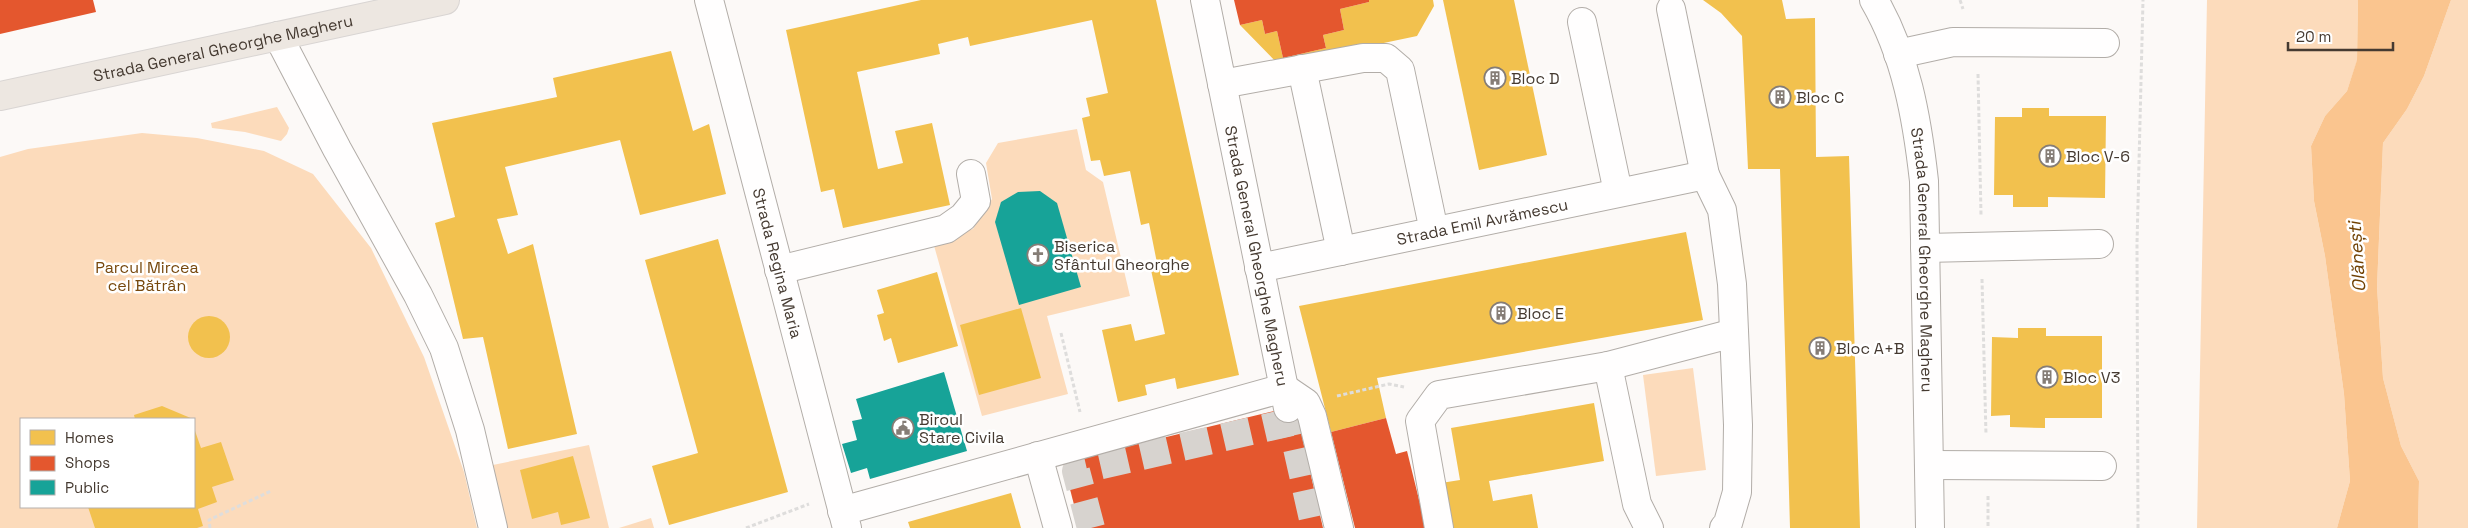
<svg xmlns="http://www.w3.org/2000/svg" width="2468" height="528" viewBox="0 0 2468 528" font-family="'Space Grotesk',sans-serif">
<rect width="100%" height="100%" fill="#fcf9f7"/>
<g fill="#fcdbbb" fill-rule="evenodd">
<polygon points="2207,0 2358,0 2357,61 2347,91 2325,116 2311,146 2314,201 2325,256 2344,394 2350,481 2337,528 2197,528"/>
<polygon points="2451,0 2468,0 2468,528 2418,528 2419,481 2401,446 2383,378 2377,287 2383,143 2407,109 2424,76"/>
<polygon points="277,107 289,128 287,134 281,141 245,132 212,128 211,123"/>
<polygon points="1077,129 1086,170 1103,182 1130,296 1047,316 1068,394 982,416 933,242 973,229 992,199 986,163 998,143"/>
<path d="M142,133L197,138L264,151L313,174L371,248L424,357L464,472L477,528H0V157L28,149ZM21,419H194V507H21Z"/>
<polygon points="1693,368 1706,470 1656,476 1643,375"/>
<polygon points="589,445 609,528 502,528 488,466"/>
<polygon points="651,518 654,528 619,528"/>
</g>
<polygon fill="#fac58f" points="2358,0 2451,0 2424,76 2407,109 2383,143 2377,287 2383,378 2401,446 2419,481 2418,528 2337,528 2350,481 2344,394 2325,256 2314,201 2311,146 2325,116 2347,91 2357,60"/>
<g fill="#f2c14e">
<polygon points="921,0 1156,0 1239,375 1177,389 1175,378 1145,385 1147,395 1118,402 1102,330 1131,324 1135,341 1165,334 1151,270 1158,268 1149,223 1141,225 1130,171 1104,176 1100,160 1091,161 1082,118 1090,116 1086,98 1108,93 1092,20 970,46 968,37 938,44 940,54 857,72 878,169 903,163 895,131 932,123 950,205 843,228 834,189 821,192 786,30"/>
<polygon points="1369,0 1433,0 1434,6 1417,36 1279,65 1240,25 1262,20 1265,34 1277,31 1283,58 1326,48 1323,35 1344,30 1340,9 1369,2"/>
<polygon points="1443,0 1514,0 1547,155 1479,170"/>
<polygon points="1703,0 1782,0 1786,19 1815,18 1816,157 1849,156 1860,528 1790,528 1780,169 1748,169 1742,36 1721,13"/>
<polygon points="671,51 693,131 709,124 726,194 640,215 620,140 505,167 518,215 497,219 508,254 533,244 577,434 508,449 483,337 463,339 435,223 455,217 432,123 557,97 553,78"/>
<polygon points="2022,108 2049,108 2049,116 2106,116 2105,198 2048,197 2048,207 2013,207 2013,195 1994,195 1995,117 2022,117"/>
<polygon points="1686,232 1703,320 1377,378 1386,418 1331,432 1299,306"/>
<polygon points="718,239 788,492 669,525 652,466 698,453 645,260"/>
<polygon points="937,272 958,346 898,363 891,338 884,341 877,315 884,313 877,290"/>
<polygon points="1021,308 1041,378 979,395 960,325"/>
<circle cx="209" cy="337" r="21"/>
<polygon points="2018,328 2046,328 2046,336 2102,336 2102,418 2045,418 2045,428 2010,427 2010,415 1991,416 1992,337 2018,338"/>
<polygon points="1594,403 1604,461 1489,481 1493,501 1532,494 1538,528 1449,528 1441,483 1460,480 1451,428"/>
<polygon points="162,406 193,419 135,419 134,415"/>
<polygon points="194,428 201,448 221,442 234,480 212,487 217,502 198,509 203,526 197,528 95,528 88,507 194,507"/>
<polygon points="573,456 590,518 561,525 558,512 532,519 520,470"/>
<polygon points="1011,493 1021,528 910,528 908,522"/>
</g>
<g fill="#e4572e">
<polygon points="0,0 93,0 96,12 0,34"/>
<polygon points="1234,0 1369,0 1369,2 1340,9 1344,30 1323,35 1326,48 1283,58 1277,31 1265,34 1262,20 1240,25"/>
<polygon points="1295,406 1323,528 1080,528 1063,462"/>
<polygon points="1386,418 1396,454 1407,451 1426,528 1355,528 1331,432"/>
</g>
<g fill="#17a398">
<polygon points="1040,191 1057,203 1081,287 1019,305 995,222 1001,202 1018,192"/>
<polygon points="944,372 967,451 870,479 867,468 851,473 842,444 857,440 852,421 862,419 856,399"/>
</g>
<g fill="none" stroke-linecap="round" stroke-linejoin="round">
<g stroke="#d7d3cf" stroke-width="28" stroke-dasharray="28 14" stroke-linecap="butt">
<polyline points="1288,408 1315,528"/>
<polyline points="1091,528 1076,471 1291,422"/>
</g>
<g stroke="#b2ada8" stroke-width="30">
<g id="minor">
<path id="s1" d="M709,0L847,528"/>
<path id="s2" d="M1205,0L1288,408"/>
<path id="s3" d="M1874,0C1906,55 1917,118 1924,181L1930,528"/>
<polyline points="1671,9 1705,175"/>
<polyline points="1582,22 1618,192"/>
<polyline points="278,36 337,149 418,295 444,348 470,430 493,528"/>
<polyline points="1898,54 1953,42 2105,43"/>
<polyline points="1302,69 1341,251"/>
<polyline points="1222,84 1363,58 1386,58 1400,70 1434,231"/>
<polyline points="1925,248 2099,244"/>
<path id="s4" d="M1259,268L1705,175L1722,210L1732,284L1738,425L1737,492L1728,523L1724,528"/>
<polyline points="779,270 946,229 963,217 976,201 971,174"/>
<polyline points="1608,366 1637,504 1649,528"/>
<polyline points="1284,388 1306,403 1312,416 1339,528"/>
<polyline points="1038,456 1058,528"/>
<polyline points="1929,465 2102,466"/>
<polyline points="842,511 1284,388"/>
<polyline points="1439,528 1420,421 1439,395 1608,366 1734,333"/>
</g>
</g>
<g stroke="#d9d5d3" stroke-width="30">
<g id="major">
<path id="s5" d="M0,96L445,0"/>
</g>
</g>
<g stroke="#dedddc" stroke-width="3" stroke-dasharray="4 2.5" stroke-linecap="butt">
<polyline points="1960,0 1963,9"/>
<polyline points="1978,74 1981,215"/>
<polyline points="1982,279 1986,435"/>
<polyline points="1061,333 1080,412"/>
<polyline points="1337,396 1389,384 1404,387"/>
<polyline points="1988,496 1988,528"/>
<polyline points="210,528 209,520 271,491"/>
<polyline points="746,528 809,504"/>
<polyline points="2138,528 2137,244 2143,0"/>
</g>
<use href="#minor" stroke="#fffefe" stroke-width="28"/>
<use href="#major" stroke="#ede7e1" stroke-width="28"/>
</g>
<defs>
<g id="building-ring" transform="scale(1.125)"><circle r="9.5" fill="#fff" stroke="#857d76" stroke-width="1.5"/><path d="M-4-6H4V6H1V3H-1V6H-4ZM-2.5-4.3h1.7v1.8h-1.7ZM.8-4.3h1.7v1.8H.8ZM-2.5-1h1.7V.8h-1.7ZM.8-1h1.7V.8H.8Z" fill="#857d76"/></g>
<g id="church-ring" transform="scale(1.125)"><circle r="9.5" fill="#fff" stroke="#857d76" stroke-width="1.5"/><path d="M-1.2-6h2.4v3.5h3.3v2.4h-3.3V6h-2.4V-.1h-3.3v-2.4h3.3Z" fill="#857d76"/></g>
<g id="civic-ring" transform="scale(1.125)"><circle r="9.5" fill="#fff" stroke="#857d76" stroke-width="1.5"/><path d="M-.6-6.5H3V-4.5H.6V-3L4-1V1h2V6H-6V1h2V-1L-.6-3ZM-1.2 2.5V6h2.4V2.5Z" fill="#857d76"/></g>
</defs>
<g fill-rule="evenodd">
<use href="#building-ring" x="1495" y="78"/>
<use href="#building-ring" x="1780" y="97"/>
<use href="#building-ring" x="2050" y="156"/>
<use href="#church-ring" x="1038" y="255"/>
<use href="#building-ring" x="1501" y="313"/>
<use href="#building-ring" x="1820" y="348"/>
<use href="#building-ring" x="2047" y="377"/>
<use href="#civic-ring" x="903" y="428"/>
</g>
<g text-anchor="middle" stroke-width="5" stroke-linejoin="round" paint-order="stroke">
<g font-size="16" fill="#453a31" stroke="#fff">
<text dy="6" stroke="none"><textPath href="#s5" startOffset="228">Strada General Gheorghe Magheru</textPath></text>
<text dy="6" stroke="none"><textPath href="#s4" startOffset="228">Strada Emil Avrămescu</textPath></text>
<text dy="6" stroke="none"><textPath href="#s2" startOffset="261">Strada General Gheorghe Magheru</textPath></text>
<text dy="6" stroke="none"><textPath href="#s3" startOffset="268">Strada General Gheorghe Magheru</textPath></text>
<text dy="6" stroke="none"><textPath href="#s1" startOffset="272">Strada Regina Maria</textPath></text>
</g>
<g font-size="16" fill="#453a31" stroke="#fff" text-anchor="start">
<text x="1511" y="84">Bloc D</text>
<text x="1796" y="103">Bloc C</text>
<text x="2066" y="162">Bloc V-6</text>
<text x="1054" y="252">Biserica<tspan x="1054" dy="18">Sfântul Gheorghe</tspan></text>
<text x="1517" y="319">Bloc E</text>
<text x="1836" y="354">Bloc A+B</text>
<text x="2063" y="383">Bloc V3</text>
<text x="919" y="425">Biroul<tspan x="919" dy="18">Stare Civila</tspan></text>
</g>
<g font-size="16" fill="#77480d" stroke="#fff">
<text x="147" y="273">Parcul Mircea<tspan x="147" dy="18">cel Bătrân</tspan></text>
</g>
<g font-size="18" font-style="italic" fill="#714203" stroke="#fff">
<text transform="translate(2357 257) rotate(-94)" y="6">Olănești</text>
</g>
</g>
<rect x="20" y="418" width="175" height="90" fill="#ffffff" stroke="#b5b0ad"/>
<rect x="30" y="430" width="25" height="15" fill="#f2c14e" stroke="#b5b0ad"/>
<text x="65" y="443" font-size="15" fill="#453a31">Homes</text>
<rect x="30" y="456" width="25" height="15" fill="#e4572e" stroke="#b5b0ad"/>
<text x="65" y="468" font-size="15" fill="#453a31">Shops</text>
<rect x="30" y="480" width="25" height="15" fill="#17a398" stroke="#b5b0ad"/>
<text x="65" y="493" font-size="15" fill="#453a31">Public</text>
<path d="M2288 42v8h105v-8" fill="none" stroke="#453a31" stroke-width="2.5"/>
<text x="2296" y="42" font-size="15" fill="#453a31" stroke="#ffffff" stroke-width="4" paint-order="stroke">20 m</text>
</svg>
